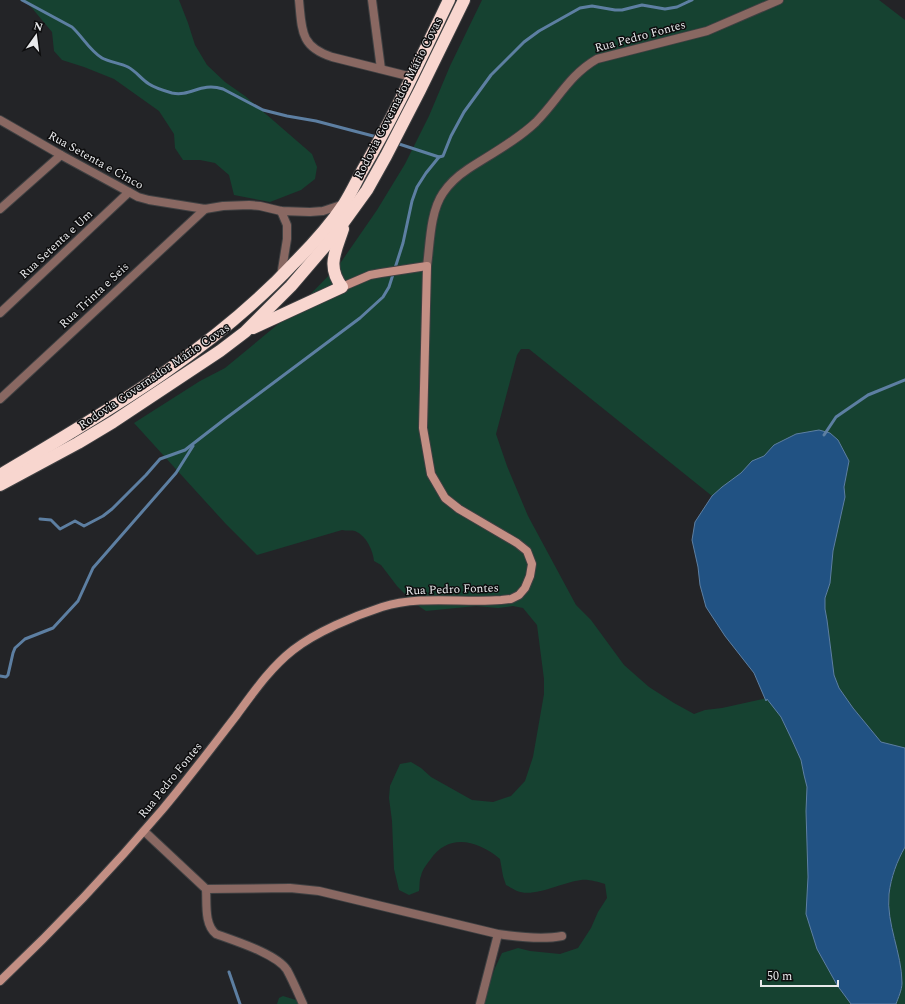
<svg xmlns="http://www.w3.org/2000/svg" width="905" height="1004" viewBox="0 0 905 1004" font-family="Spectral,serif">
<rect width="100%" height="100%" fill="#232427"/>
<g fill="#164231">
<polygon points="23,0 179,0 188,23 195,45 207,65 225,82 245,96 312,154 317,167 315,179 301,190 270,202 234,195 229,175 215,163 200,160 183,160 175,148 174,134 159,111 114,79 84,67 62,60 54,51 52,32 32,8"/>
<path d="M482,0H879L905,20V748L881,742L853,708L839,688L834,675L827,620L825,609V598L830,583L833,551L845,497L844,488L849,461L838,440L796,434L774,445L764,456L752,461L741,473L722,487L712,496L529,349H521L517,355L496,434L507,466L528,516L576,605L591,620L624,665L649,687L674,703L694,714L705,710L722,708L767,698L781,717L792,740L801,760L804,775L807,787L806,811L808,877L806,914L817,949L837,985L851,1004H482L495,968L502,953L518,948L530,951L560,954L578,948L591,928L598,912L607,898L605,884C598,882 588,879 581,880C563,882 534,898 517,891C514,890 510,887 506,885L503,876L500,859C478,841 449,832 430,860C427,864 422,870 421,876C419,880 420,886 419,891L409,895L399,890L394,869L392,821L389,798L390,786L400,764L411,762L421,768L431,777L472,800L493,802L511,796L525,781L533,757L544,694V679L537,625L523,608L513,606L498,608L476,606L426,611L414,603L397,586L381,565L374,561C373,551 367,536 355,531C352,530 346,531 342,530L257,555L225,523L134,423L200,381L225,368L294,311L339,265L377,210L405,164L429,116L450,66Z"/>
<path d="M905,847V1004H896C898,997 902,990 902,983C902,953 886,924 889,894C891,877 897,861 905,847Z"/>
<polygon points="283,996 309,1004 277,1004 279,998"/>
</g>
<path fill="#215283" stroke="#5d7fa2" d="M819,430L830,433L838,440L849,461L844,487L845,497L833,551L830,583L825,598V609L827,620L834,675L839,688L853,708L881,742L905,748V847C897,861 891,877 889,894C886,924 902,953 902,983C902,990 898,998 896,1004H851L837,985L817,949L806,914L808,877L806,811L807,787L804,775L801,760L792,740L781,717L767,699L766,701L754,673L725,636L706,607L700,585L698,567L692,540L695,522L712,496L722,487L741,473L752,461L764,456L774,445L796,434Z"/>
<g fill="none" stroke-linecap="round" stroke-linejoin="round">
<g stroke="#5d7fa2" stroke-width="3">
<path d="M22,0L72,27C82,36 90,51 102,58C109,62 120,63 128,67C136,71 141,79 149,84C155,88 165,91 172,93C191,97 200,82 223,89L263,110L287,116L316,121L354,131L377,137"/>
<polyline points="396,143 439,157"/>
<polyline points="824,435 836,417 868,395 905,380"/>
<polyline points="40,519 51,520 60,529 75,521 84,526 103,516 112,509 146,475 160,459 185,450 225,419 360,318 383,297 389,287 403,243 412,201 417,187 426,173 439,157 443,156 451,136 464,112 491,75 524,42 539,31 580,8 592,6 615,10 622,10 642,5 665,9 677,7 692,0"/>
<polyline points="0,676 6,677 8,675 13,653 15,648 25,639 53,628 78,601 93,568 176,473 193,446"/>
<polyline points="229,972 240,1004"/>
</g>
<g stroke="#3f4042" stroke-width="10">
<g id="street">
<path d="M299,0C302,30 300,47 332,57L412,77"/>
<polyline points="372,0 381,69"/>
<polyline points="0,120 61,155 129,192 138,197 149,200 205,209 223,206 249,205 260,206 281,211 310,212 323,211 344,204"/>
<polyline points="0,209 61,155"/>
<path d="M427,266C430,244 430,212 443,193C449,184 459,175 468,169C491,154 516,141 536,122C558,100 569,75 597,59L707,31L779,0"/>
<polyline points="281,276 287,239 287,225 281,211"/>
<polyline points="0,313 129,192"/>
<polyline points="0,399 205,209"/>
<path d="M144,831L206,889C207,904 204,924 216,934C235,941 277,954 287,970C293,981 298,993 303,1004"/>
<path d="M206,889L290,888L319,891L498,934C518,937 542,940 562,936"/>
<polyline points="480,1004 498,934"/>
</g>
</g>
<g stroke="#3f4042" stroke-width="10">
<path id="secondary" d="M0,981C57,927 111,870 162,810C188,779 212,747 236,716C253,693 270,668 293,650C316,632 354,616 382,607C420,595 462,603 501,600L511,599L519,595L525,588L530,576L532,564L527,551L517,543L459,509L445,498L431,474L423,428L427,266L381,273L370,275L342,287"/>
</g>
<g stroke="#3f4042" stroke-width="14">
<g id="highway">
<path d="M253,328L342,287C326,266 336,251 343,229"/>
<path d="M0,475C104,413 211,352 294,263C312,245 330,225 344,204C351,193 356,182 362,171C394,116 421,58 449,0"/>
<polyline points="0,485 78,443 113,422 220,351 245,332 291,286 333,237 367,190 386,156 420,90 464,0"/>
</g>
</g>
<use href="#street" stroke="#896862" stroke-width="8"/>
<use href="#secondary" stroke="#c38f84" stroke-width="8"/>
<use href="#highway" stroke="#f8d6cf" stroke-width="12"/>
</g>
<g text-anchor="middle" stroke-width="3" stroke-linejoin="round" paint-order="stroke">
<g font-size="12" fill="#e8e9eb" stroke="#0d0d0e">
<text transform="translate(640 36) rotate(-15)" y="4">Rua Pedro Fontes</text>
<text transform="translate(398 98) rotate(-63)" y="4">Rodovia Governador Mário Covas</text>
<text transform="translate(96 160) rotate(29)" y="4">Rua Setenta e Cinco</text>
<text transform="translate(56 244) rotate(-43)" y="4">Rua Setenta e Um</text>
<text transform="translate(94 295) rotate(-43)" y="4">Rua Trinta e Seis</text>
<text transform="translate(154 376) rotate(-34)" y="4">Rodovia Governador Mário Covas</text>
<text transform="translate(452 589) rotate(-2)" y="4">Rua Pedro Fontes</text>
<text transform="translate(170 780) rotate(-51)" y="4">Rua Pedro Fontes</text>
</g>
</g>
<g transform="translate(36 36) rotate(14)" stroke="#0d0d0e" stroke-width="3" paint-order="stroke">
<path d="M0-3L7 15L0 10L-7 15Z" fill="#e8e9eb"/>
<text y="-6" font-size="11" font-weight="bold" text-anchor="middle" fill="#e8e9eb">N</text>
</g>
<path d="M761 980v6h77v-6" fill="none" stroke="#e8e9eb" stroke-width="2"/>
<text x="767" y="980" font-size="12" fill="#e8e9eb" stroke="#0d0d0e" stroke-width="3" paint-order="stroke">50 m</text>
</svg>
